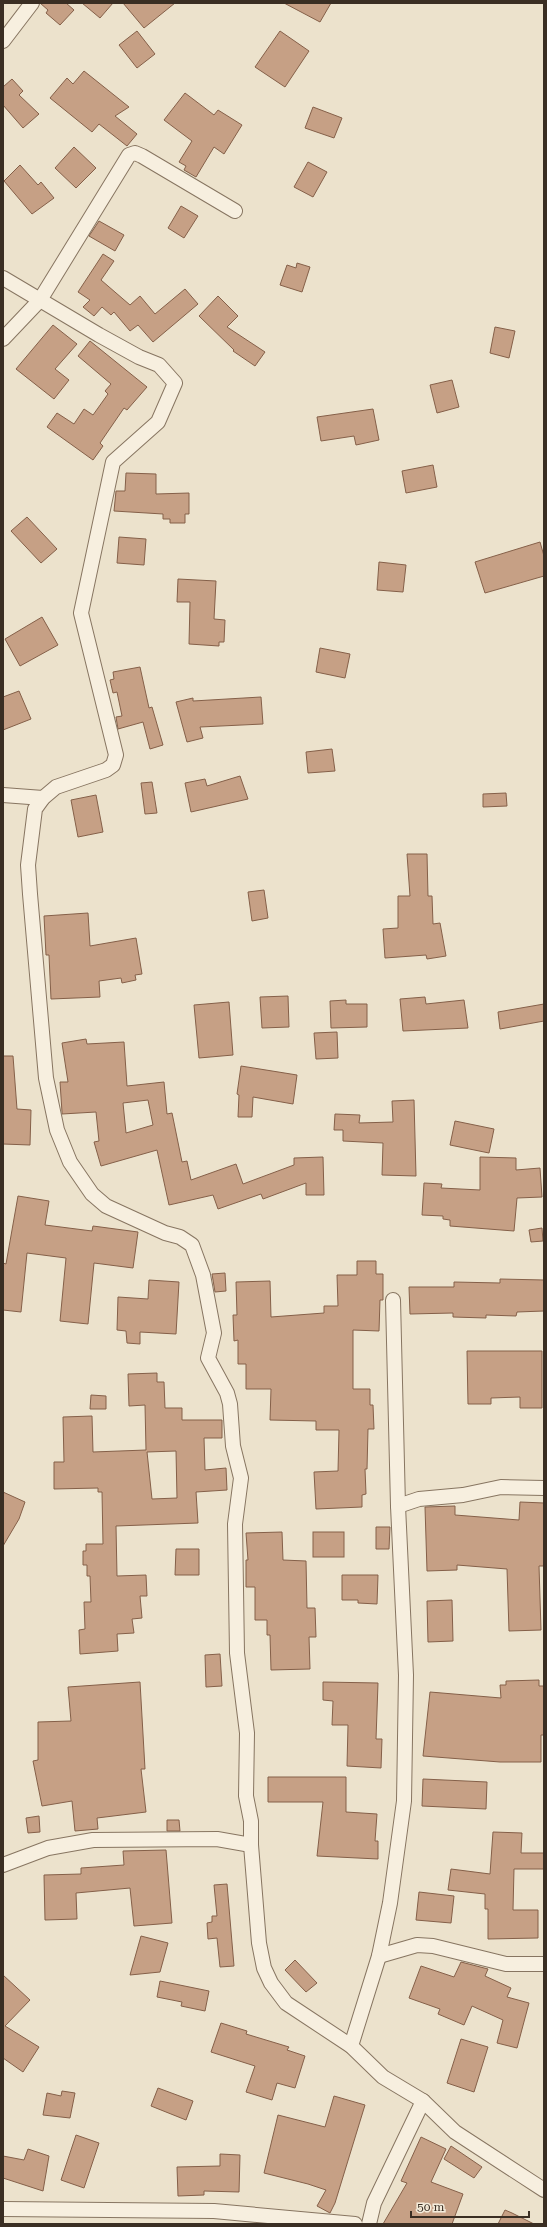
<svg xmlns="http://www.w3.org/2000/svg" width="547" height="2227" viewBox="0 0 547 2227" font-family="'Roboto Serif',serif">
<rect width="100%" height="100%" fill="#ece2cc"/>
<g fill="#c6a085" stroke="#856049" fill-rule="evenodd">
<polygon points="40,3 66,3 74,10 60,25 46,13 48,10"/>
<polygon points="82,3 113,3 100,18"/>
<polygon points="123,3 175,3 144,28"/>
<polygon points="284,3 331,3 320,22"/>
<polygon points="137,31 155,54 137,68 119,45"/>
<polygon points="280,31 309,51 285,87 255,67"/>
<polygon points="84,71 129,107 115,116 137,134 127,146 99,124 92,132 50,98 67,78 73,84"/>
<polygon points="12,79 23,91 19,95 39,114 23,128 3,105 3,87"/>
<polygon points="185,93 214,115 218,110 242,125 224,154 214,147 196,177 184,170 186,166 179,162 192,141 164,120"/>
<polygon points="313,107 342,118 334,138 305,128"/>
<polygon points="74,147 96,168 76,188 55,168"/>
<polygon points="308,162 327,172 313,197 294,187"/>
<polygon points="20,165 38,185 41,182 54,198 32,214 4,181"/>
<polygon points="181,206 198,216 184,238 168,228"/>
<polygon points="99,221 124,235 115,251 89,236"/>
<polygon points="103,254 114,261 101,280 130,305 140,296 155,314 185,289 198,304 153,342 138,325 130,331 114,312 111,315 102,307 94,316 83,307 90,300 78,292"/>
<polygon points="297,263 310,267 302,292 280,285 287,265 296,268"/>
<polygon points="218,296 238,316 227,327 265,352 255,366 233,351 234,350 199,316"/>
<polygon points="53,325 77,344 55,369 69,380 54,399 16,369"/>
<polygon points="495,327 515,331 509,358 490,353"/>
<polygon points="90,341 147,387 127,410 124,408 100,443 103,446 93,460 47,427 57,413 74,424 84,409 93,415 108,394 105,391 111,384 78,356"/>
<polygon points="452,380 459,407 437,413 430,385"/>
<polygon points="373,409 379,440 356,445 354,436 321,441 317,417"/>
<polygon points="433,465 437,487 406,493 402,471"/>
<polygon points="126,473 156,474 156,494 189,493 189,514 185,514 185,523 170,523 170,519 163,519 163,514 114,511 116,491 125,491"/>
<polygon points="27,517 57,549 41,563 11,531"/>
<polygon points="119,537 146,539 144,565 117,563"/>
<polygon points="540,542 544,556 544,576 485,593 475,562"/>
<polygon points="379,562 406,565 403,592 377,590"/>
<polygon points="178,579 216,581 214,619 225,620 224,642 219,642 219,646 189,644 190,602 177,602"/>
<polygon points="42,617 58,645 20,666 5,639"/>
<polygon points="320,648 350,654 345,678 316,672"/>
<polygon points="140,667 149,708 152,707 163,745 150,749 143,722 118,729 116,717 122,716 117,692 113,693 110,680 114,679 113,672"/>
<polygon points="19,691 31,719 3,730 3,697"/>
<polygon points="261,697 263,724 200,727 203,738 187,742 176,702 193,698 193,701"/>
<polygon points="332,749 335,771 308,773 306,752"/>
<polygon points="240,776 248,799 191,812 185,783 205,779 207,786"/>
<polygon points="152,782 157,813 145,814 141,783"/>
<polygon points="506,793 507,806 483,807 483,794"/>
<polygon points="96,795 103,832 78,837 71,800"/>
<polygon points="407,854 427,854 428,896 432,896 433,924 440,923 446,956 427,959 426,955 385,958 383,929 398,928 398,896 410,896"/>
<polygon points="264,890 268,918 252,921 248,892"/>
<polygon points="88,913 90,946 136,938 142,974 135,975 136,980 122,983 121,978 99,981 100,997 51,999 49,955 46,955 44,916"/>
<polygon points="288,996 289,1027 262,1028 260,997"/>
<polygon points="425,997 426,1004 464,1000 468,1028 403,1031 400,999"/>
<polygon points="346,1000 346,1004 367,1004 367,1027 331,1028 330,1001"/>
<polygon points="229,1002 233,1055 199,1058 194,1005"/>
<polygon points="544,1004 544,1021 500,1029 498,1012"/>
<polygon points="337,1032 338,1058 316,1059 314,1033"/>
<path d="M86,1039L87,1044L124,1042L127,1086L164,1082L167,1114L172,1113L182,1162L187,1161L191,1180L236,1164L243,1184L294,1165V1158L323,1157L324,1195H306V1183L263,1199L261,1194L218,1209L213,1195L169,1205L157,1150L101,1166L94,1142L99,1141L96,1112L62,1114V1112L60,1082H68L62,1043ZM148,1100L153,1125L126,1133L123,1103Z"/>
<polygon points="3,1056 13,1056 17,1109 31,1110 30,1145 3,1144"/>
<polygon points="241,1066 297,1075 293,1104 253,1097 252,1117 238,1117 239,1095 237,1094"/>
<polygon points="414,1100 416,1176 382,1175 383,1143 343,1141 343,1130 334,1130 335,1114 360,1115 359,1123 393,1122 392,1101"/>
<polygon points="455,1121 494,1129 489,1153 450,1145"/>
<polygon points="480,1157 516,1158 516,1170 540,1168 542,1197 517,1198 514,1231 450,1226 450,1220 443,1219 443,1216 422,1215 424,1183 442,1184 441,1188 480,1190"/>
<polygon points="18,1196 49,1201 45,1225 92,1231 93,1226 138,1232 133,1268 94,1263 88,1324 60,1321 66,1258 27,1253 21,1312 3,1310 3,1263 6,1264"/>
<polygon points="542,1228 543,1241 531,1242 529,1230"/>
<polygon points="357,1261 376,1261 376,1274 383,1274 383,1300 380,1300 379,1331 353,1330 353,1389 370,1389 370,1405 373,1405 374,1429 368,1429 367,1469 365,1469 366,1494 362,1495 362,1507 316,1509 314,1472 338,1471 339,1430 316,1430 316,1421 270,1420 271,1389 246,1389 246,1364 238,1364 238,1340 234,1341 233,1315 237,1315 236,1282 270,1281 271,1317 324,1313 324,1306 338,1306 337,1275 357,1275"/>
<polygon points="225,1273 226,1291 215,1292 212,1274"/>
<polygon points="500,1279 544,1280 544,1311 517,1312 516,1316 486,1315 486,1318 453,1317 453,1313 410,1314 409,1287 454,1287 454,1282 500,1283"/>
<polygon points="149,1280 179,1282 176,1334 140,1332 140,1344 127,1343 126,1331 117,1330 118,1297 148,1299"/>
<polygon points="467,1351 542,1351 542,1408 520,1408 520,1397 491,1398 491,1404 468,1404"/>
<path d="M157,1373V1382H164L165,1408H182V1420H222V1438H204L205,1470L226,1468L227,1490L196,1492L198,1523L116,1526L117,1576L146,1575L147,1596H140L142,1618L132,1619L134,1633L117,1634L118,1651L80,1654L79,1630L85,1629L84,1602H91L90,1576H87V1565H83V1551H86V1544H103L102,1492H98V1488L54,1489V1462H64L63,1417L92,1416L93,1452L146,1450L145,1405L129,1406L128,1374ZM176,1451L177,1498L152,1499L147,1452Z"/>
<polygon points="91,1395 106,1396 106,1409 90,1409"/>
<polygon points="3,1492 25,1502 19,1519 3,1546"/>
<polygon points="520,1502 544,1503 544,1566 539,1566 541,1630 509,1631 507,1569 457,1565 457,1570 427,1571 425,1507 455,1506 455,1515 519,1520"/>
<polygon points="376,1527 390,1527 389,1549 376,1549"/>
<polygon points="282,1532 283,1560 306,1561 307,1608 315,1608 316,1637 309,1637 310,1669 271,1670 270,1635 267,1635 267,1620 255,1620 255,1587 246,1587 246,1560 248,1560 246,1533"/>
<rect x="313" y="1532" width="31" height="25"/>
<polygon points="176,1549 199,1549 199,1575 175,1575"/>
<polygon points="342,1575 378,1575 377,1604 358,1603 358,1600 342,1600"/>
<polygon points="452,1600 453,1641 428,1642 427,1601"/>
<polygon points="220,1654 222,1686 206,1687 205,1655"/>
<polygon points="539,1680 539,1686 544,1686 544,1735 541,1735 541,1762 500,1762 423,1756 430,1692 501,1698 500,1685 506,1685 506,1681"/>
<polygon points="140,1682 145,1769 141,1769 146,1812 97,1818 98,1829 75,1831 72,1801 42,1806 33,1761 38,1760 38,1722 71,1721 68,1687"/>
<polygon points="323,1682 378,1683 376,1739 382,1739 381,1768 347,1766 348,1725 332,1725 333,1701 323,1700"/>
<polygon points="268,1777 346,1777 346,1812 377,1814 375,1841 378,1841 378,1859 317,1856 323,1802 268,1802"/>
<polygon points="423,1779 487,1782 486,1809 422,1806"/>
<polygon points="39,1816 40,1832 28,1833 26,1818"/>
<polygon points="167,1820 179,1820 180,1831 167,1831"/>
<polygon points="493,1832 522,1833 521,1853 544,1853 544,1869 514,1869 513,1910 538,1910 538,1938 488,1939 488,1909 485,1909 485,1894 448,1890 451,1869 490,1874"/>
<polygon points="166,1850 172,1923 134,1926 130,1888 76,1893 77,1919 45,1920 44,1875 81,1874 81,1868 124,1865 123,1851"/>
<polygon points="227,1884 234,1966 220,1967 217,1938 208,1939 207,1923 212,1922 212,1916 217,1916 214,1885"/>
<polygon points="419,1892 454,1896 451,1923 416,1920"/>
<polygon points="141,1936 168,1943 160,1972 130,1975"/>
<polygon points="295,1960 317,1983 306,1992 285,1970"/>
<polygon points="461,1962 488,1969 485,1976 511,1988 507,1997 529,2003 517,2048 497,2043 503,2020 472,2006 464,2025 438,2014 440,2009 409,1998 421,1966 454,1977"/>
<polygon points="3,1975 30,2000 5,2026 39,2047 23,2072 3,2058"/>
<polygon points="160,1981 209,1991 205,2011 181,2006 182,2002 157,1997"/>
<polygon points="221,2023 247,2031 246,2034 289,2047 287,2050 305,2056 295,2088 277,2083 272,2100 246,2092 255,2066 211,2052"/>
<polygon points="461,2039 488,2047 474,2092 447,2083"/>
<polygon points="158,2088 193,2101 186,2120 151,2106"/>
<polygon points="62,2091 75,2093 70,2118 43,2115 47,2093 61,2096"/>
<polygon points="334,2096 365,2105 335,2203 330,2213 317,2206 326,2190 308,2184 264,2173 278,2115 325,2127"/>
<polygon points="76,2135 99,2143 84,2188 61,2180"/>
<polygon points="421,2137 446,2149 431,2182 463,2194 452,2224 383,2224 407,2183 401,2181"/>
<polygon points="451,2146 482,2167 474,2178 444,2159"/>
<polygon points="28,2149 49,2156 43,2191 3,2178 3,2156 24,2160"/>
<polygon points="220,2154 240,2155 239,2192 204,2191 204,2195 178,2196 177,2167 220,2166"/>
<polygon points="505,2210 512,2213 534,2224 498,2224"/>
</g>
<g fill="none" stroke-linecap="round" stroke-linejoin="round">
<g stroke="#877561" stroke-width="16">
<g id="street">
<polyline points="3,41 32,3"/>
<polyline points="3,278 99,335 139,357 159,365 175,383 158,422 113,462 81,613 116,755 113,765 106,770 56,787 43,798 35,809 28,865 30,894 46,1078 57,1130 70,1162 92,1194 106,1206 165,1233 180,1237 192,1245 203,1275 214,1333 208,1358 227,1393 230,1404 233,1446 241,1478 235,1524 237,1653 247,1733 246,1796 251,1821 251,1845 259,1943 264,1968 271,1983 286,2003 351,2046 383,2077 423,2101 455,2132 544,2190"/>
<polyline points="3,339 40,300 129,155 135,153 142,156 235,211"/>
<polyline points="3,795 43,798"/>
<polyline points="398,1506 419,1499 463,1495 501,1487 544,1488"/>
<polyline points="3,1865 48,1848 93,1840 217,1839 251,1845"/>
<polyline points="379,1956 417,1945 433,1946 506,1964 544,1964"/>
<polyline points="351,2046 379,1956 390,1903 404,1801 406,1675 398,1506 393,1300"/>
<polyline points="3,2209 214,2211 355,2224"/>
<polyline points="369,2224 374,2203 423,2101"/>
</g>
</g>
<use href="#street" stroke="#f7efdf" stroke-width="14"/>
</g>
<rect width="547" height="2227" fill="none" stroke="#3a2e23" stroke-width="8"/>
<path d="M411 2211v6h118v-6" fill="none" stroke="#3a2e23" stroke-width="2"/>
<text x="417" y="2211" font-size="12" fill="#3a2e23" stroke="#f4ecdb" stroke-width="3" paint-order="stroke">50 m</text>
</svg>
